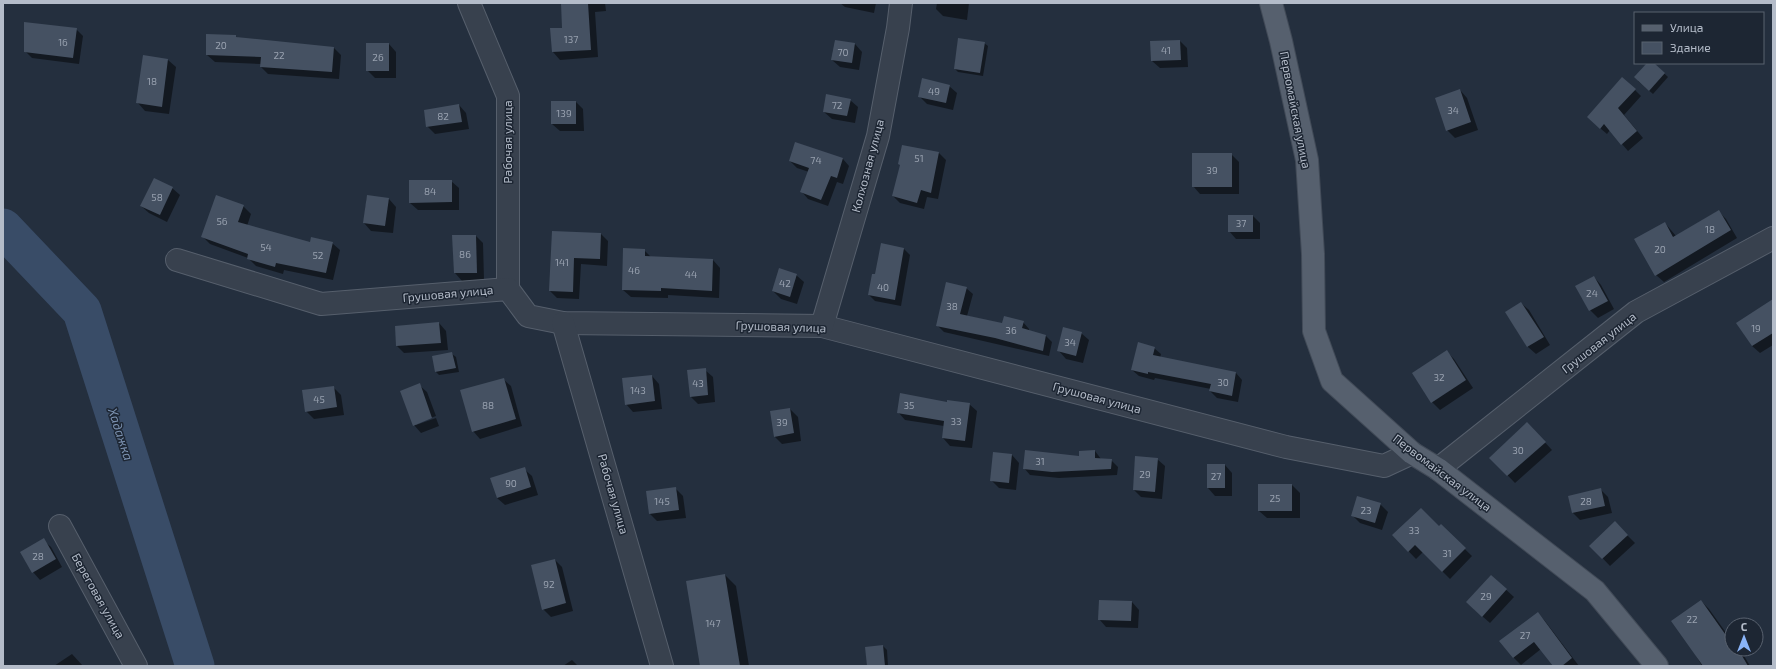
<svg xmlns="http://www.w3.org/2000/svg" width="1776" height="669" viewBox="0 0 1776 669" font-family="'Exo 2',sans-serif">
<rect width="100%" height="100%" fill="#242f3e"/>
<g fill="#0007">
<polygon points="562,3 605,3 606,11 595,12 598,57 560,60 553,52 551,29 563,29"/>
<polygon points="840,3 876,3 874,13 845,7"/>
<polygon points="937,3 969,3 967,20 943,16 936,9"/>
<polygon points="76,29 83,36 79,64 32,58 25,51"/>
<polygon points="235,36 238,38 334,48 341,55 339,79 268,74 261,67 261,64 215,62 207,55"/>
<polygon points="1180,41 1187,48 1188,67 1160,68 1152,61"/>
<polygon points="984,43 988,46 983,76 958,72 955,69"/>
<polygon points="389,44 396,52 396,78 375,78 367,70"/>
<polygon points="855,44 862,52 859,70 840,67 832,60"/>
<polygon points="144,56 168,60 176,67 169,114 145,111 138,103"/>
<polygon points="1648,63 1653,63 1668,77 1653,94 1638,81"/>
<polygon points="949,86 957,93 953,110 927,104 919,96"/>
<polygon points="1460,90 1467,98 1478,130 1455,138 1447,130"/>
<polygon points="1635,90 1641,96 1624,115 1643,138 1628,151 1610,130 1607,134 1594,123"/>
<polygon points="850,100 858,107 855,123 832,119 824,112"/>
<polygon points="576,102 583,109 584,131 560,131 552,124"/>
<polygon points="459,105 466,113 469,129 435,134 427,126"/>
<polygon points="796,143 843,159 849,166 843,184 837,182 828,206 808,199 802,192 809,172 797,168 790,161"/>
<polygon points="939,153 946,160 938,199 927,197 924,209 900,203 893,196 901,166"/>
<polygon points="1231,154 1239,162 1239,194 1200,194 1193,186"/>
<polygon points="451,181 459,188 459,210 418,210 410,203"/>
<polygon points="172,188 180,195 167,222 149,213 141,206"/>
<polygon points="367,196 389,199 396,207 393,233 371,231 364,223"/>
<polygon points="243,206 251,214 247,226 310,244 332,243 340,250 333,280 284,270 283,274 256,266 248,258 210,244 202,236"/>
<polygon points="1718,211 1726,219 1737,238 1664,282 1656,275 1665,223 1676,236"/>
<polygon points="1253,216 1260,223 1260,239 1236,239 1229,231"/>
<polygon points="553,232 601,234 608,241 607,266 581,264 579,299 557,298 550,291"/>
<polygon points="453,236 476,236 483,243 484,280 462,281 455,273"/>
<polygon points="904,249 910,255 901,306 875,301 869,295 876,276"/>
<polygon points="644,250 651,257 713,260 720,268 719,298 668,295 668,298 631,297 623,290"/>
<polygon points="796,275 804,282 797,304 781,299 773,291"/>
<polygon points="1594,277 1601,285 1614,309 1598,318 1590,310"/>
<polygon points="966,288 973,294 967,316 1003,324 1023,322 1029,329 1029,331 1046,336 1052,342 1049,356 944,332 937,325"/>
<polygon points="1521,303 1529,310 1550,345 1536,354 1528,347 1506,312"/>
<polygon points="1773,306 1773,345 1760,353 1752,346"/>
<polygon points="439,323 446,331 448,350 404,353 397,346"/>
<polygon points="1081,333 1089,340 1083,363 1066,359 1059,351"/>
<polygon points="1154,348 1161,354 1160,358 1236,373 1242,380 1238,402 1217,398 1210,391 1211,389 1155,378 1154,380 1139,376 1132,370"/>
<polygon points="1447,352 1454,359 1473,388 1440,410 1432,402"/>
<polygon points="452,354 456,357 459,372 439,375 436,372 433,357"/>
<polygon points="705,370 713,377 715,402 698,404 691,397"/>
<polygon points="652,376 659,384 662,409 633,412 626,404"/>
<polygon points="503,379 511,386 522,426 480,439 473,431"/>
<polygon points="419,385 427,392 436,416 416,423 416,425 436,418 439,426 421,433 414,425"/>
<polygon points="333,387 341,395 344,415 314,419 306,411"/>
<polygon points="947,403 969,404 977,411 972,448 950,446 943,438 944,426 905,420 898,412"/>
<polygon points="790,409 798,417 801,441 782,444 774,436"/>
<polygon points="1527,423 1552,450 1515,483 1491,458"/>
<polygon points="1095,451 1101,459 1111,460 1118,467 1117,475 1059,478 1030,475 1024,468 1080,457"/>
<polygon points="1012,455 1019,463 1016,490 999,488 991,480"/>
<polygon points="1157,459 1165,466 1162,499 1141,497 1134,490"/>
<polygon points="1208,465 1225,465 1232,473 1232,496 1215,496 1208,488"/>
<polygon points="524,469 532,476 538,495 505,505 497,498"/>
<polygon points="1292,485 1300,493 1300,518 1267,518 1259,511"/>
<polygon points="675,488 683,496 686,518 657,521 650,514"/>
<polygon points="1601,490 1608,497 1612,513 1580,520 1573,513 1569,497"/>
<polygon points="1380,504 1388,512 1382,530 1360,523 1352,515"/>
<polygon points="1615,523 1635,543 1610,566 1591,546"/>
<polygon points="1441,526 1472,556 1450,579 1423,552 1416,559 1393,535 1439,528"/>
<polygon points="43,540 51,547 62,567 40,580 33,572"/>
<polygon points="555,560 562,567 573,611 551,617 543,609"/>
<polygon points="725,575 736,586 749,666 701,666"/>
<polygon points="1491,576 1514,597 1490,623 1474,609"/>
<polygon points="1701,601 1709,609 1732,641 1732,649 1740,649 1750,666 1702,666 1690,645"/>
<polygon points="1132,602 1139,610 1138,628 1106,627 1099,619"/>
<polygon points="1538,613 1545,621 1579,666 1555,666 1541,649 1521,665 1513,657"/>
<polygon points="883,646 887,650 888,666 868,666"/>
<polygon points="72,654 83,666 54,666"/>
<polygon points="572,660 578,666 563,666"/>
</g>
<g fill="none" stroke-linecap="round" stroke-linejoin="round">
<polyline stroke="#394c67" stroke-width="39" points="3,228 82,311 195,666"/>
</g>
<g fill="#455162">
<polygon points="561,3 588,3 591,50 552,52 550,28 562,28"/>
<polygon points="24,22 77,28 73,58 24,52"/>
<polygon points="206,34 236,35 236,37 334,47 332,72 260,67 261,57 206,55"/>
<polygon points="958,38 985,42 980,73 954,69"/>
<polygon points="835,40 855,43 852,63 831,60"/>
<polygon points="1180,40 1181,60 1151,61 1150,41"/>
<rect x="366" y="43" width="23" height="28"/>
<polygon points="143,55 168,59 162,107 136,103"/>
<polygon points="1647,63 1654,63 1665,73 1649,91 1634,77"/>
<polygon points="1622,77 1636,89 1618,108 1637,131 1621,145 1604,124 1600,129 1587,117"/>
<polygon points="922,78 950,85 946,103 918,97"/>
<polygon points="1460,89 1471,122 1446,131 1435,98"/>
<polygon points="826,94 851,99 847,116 823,112"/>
<rect x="551" y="101" width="25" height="23"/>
<polygon points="459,104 462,122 426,127 424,110"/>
<polygon points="795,142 843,158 837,178 831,176 821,200 800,192 809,168 789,161"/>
<polygon points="902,145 939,152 931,193 921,190 917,203 892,196 900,165 898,164"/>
<rect x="1192" y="153" width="40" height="34"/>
<polygon points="154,178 173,187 160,215 140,206"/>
<polygon points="409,180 452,180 452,202 409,203"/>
<polygon points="216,195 244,205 238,222 310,242 311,237 333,242 326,273 276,263 275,267 247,259 248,254 201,237"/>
<polygon points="367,195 389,198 385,226 363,223"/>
<polygon points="1719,210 1731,230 1655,276 1634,239 1665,222 1673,237"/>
<rect x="1228" y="215" width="25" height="17"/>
<polygon points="552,231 601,233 600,259 574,258 573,292 549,291"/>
<polygon points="452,235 476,235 477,273 454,273"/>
<polygon points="881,243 904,248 895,300 868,295 872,274 875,274"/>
<polygon points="623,248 645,249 645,256 713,259 712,291 661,288 661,291 622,290"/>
<polygon points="779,268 797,274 790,297 772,291"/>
<polygon points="1594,276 1608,301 1589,311 1575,286"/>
<polygon points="946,282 967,287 960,314 1002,323 1004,316 1024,321 1022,328 1046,335 1043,351 995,338 936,326"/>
<polygon points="1773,299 1773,333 1752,346 1736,323"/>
<polygon points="1521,302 1544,337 1527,347 1505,312"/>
<polygon points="439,322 441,343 396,346 395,326"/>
<polygon points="1063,327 1082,332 1076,356 1057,351"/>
<polygon points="1138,342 1155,347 1153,355 1236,372 1232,396 1209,391 1211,384 1148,372 1148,374 1131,370"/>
<polygon points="1447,350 1466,380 1431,403 1412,373"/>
<polygon points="452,352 456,368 435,372 432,356"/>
<polygon points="706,368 708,395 690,397 687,370"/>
<polygon points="652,375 655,401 625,405 622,378"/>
<polygon points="504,378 516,419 472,432 460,390"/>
<polygon points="420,383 432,418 413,426 400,391"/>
<polygon points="334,386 337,407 305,412 302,390"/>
<polygon points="900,393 947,402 947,400 970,403 965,441 942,438 944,421 897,413"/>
<polygon points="790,408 794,433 774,437 770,411"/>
<polygon points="1527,422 1546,442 1507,476 1489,458"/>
<polygon points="1025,450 1079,456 1079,451 1095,450 1095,458 1112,459 1111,469 1052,472 1023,469"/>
<polygon points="993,452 1012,454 1009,483 990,481"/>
<polygon points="1135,456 1158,458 1155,492 1133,490"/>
<rect x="1207" y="464" width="18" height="24"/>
<polygon points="525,467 531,487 497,498 490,478"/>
<rect x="1258" y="484" width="34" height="27"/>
<polygon points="676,487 679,510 649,514 646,491"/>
<polygon points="1601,488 1605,506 1572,513 1568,496"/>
<polygon points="1357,496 1381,503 1375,523 1351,516"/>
<polygon points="1421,508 1439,526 1441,524 1466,548 1442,572 1415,545 1408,552 1392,535"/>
<polygon points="1615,521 1628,535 1602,559 1589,546"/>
<polygon points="44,538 56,559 32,573 20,552"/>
<polygon points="555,559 566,603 542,610 531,565"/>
<polygon points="725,574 740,666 700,666 686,581"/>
<polygon points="1491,575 1507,589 1482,617 1466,602"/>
<polygon points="1099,600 1132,601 1131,621 1098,620"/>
<polygon points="1701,600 1730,641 1732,640 1732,649 1738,649 1748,666 1703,666 1671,621"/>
<polygon points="1538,612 1572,658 1562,666 1553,666 1534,642 1513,658 1499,641"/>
<polygon points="883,645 885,666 867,666 865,647"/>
</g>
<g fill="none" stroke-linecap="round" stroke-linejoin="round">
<g stroke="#565f6c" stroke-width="24">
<g id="minor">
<polyline points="469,3 508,96 508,289"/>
<polyline points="177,260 321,304 508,289 528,316 563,323 822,326 1286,447 1384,466 1412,453"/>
<polyline points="563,323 662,666"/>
<polyline points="822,326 878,136 898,28 901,3"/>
<polyline points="1438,469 1636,312 1773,238"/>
<polyline points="60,526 136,666"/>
</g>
</g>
<g stroke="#414a57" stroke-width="24">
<polyline id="major" points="1271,3 1281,41 1307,160 1313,254 1314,331 1332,381 1412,453 1438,469 1595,591 1657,666"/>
</g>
<use href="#minor" stroke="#38414e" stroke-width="22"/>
<use href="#major" stroke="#56606e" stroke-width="22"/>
</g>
<g text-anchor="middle" stroke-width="3" stroke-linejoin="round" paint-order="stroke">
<g font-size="10" fill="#98a1af">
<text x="571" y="43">137</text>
<text x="63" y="46">16</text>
<text x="221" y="49">20</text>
<text x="1166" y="54">41</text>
<text x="843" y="56">70</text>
<text x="279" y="59">22</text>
<text x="378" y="61">26</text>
<text x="152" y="85">18</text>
<text x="934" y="95">49</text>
<text x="837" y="109">72</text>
<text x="1453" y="114">34</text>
<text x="564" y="117">139</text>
<text x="443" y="120">82</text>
<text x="919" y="162">51</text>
<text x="816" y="164">74</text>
<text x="1212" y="174">39</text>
<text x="430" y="195">84</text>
<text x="157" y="201">58</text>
<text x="222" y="225">56</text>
<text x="1241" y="227">37</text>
<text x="1710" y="233">18</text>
<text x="266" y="251">54</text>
<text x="1660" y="253">20</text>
<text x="465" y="258">86</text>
<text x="318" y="259">52</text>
<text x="562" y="266">141</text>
<text x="634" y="274">46</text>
<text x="691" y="278">44</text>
<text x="785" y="287">42</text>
<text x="883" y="291">40</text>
<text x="1592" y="297">24</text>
<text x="952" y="310">38</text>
<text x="1756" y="332">19</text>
<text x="1011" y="334">36</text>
<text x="1070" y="346">34</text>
<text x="1439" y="381">32</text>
<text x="1223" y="386">30</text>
<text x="698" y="387">43</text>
<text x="638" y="394">143</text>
<text x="319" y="403">45</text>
<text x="488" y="409">88</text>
<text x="909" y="409">35</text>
<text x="956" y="425">33</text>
<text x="782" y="426">39</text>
<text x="1518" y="454">30</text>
<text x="1040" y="465">31</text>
<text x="1145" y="478">29</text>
<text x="1216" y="480">27</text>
<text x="511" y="487">90</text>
<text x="1275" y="502">25</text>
<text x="662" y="505">145</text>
<text x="1586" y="505">28</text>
<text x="1366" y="514">23</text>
<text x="1414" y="534">33</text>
<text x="1447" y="557">31</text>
<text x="38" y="560">28</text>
<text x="549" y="588">92</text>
<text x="1486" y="600">29</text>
<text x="1692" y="623">22</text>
<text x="713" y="627">147</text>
<text x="1525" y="639">27</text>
</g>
<g font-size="12" fill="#b4bcc9" stroke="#1d2633">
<text transform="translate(1295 110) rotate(79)" y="4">Первомайская улица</text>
<text transform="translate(508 142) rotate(-90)" y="4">Рабочая улица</text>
<text transform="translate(868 166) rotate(-75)" y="4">Колхозная улица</text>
<text transform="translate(448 294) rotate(-5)" y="4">Грушовая улица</text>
<text transform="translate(781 327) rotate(2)" y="4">Грушовая улица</text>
<text transform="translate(1599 343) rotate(-38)" y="4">Грушовая улица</text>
<text transform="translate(1097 398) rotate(15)" y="4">Грушовая улица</text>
<text transform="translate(1442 473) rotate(37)" y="4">Первомайская улица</text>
<text transform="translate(613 494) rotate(74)" y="4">Рабочая улица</text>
<text transform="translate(98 596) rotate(61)" y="4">Береговая улица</text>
</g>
<g font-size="13" font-style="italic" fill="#7c92b1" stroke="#1d2633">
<text transform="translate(121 434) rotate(72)" y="5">Хадажка</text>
</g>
</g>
<rect width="1776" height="669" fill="none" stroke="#b4bcc9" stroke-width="8"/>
<rect x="1634" y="12" width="130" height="52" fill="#1d2633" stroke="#59626f"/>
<rect x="1642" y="25" width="20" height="6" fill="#56606e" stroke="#59626f"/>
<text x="1670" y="32" font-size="12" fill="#b4bcc9">Улица</text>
<rect x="1642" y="42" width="20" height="12" fill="#455162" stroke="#59626f"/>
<text x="1670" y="52" font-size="12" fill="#b4bcc9">Здание</text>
<g transform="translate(1744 637)"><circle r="19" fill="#1d2633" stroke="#59626f"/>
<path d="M0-3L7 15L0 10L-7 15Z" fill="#8ab4f8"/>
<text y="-6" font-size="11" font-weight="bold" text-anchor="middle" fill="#b4bcc9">С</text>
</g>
</svg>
